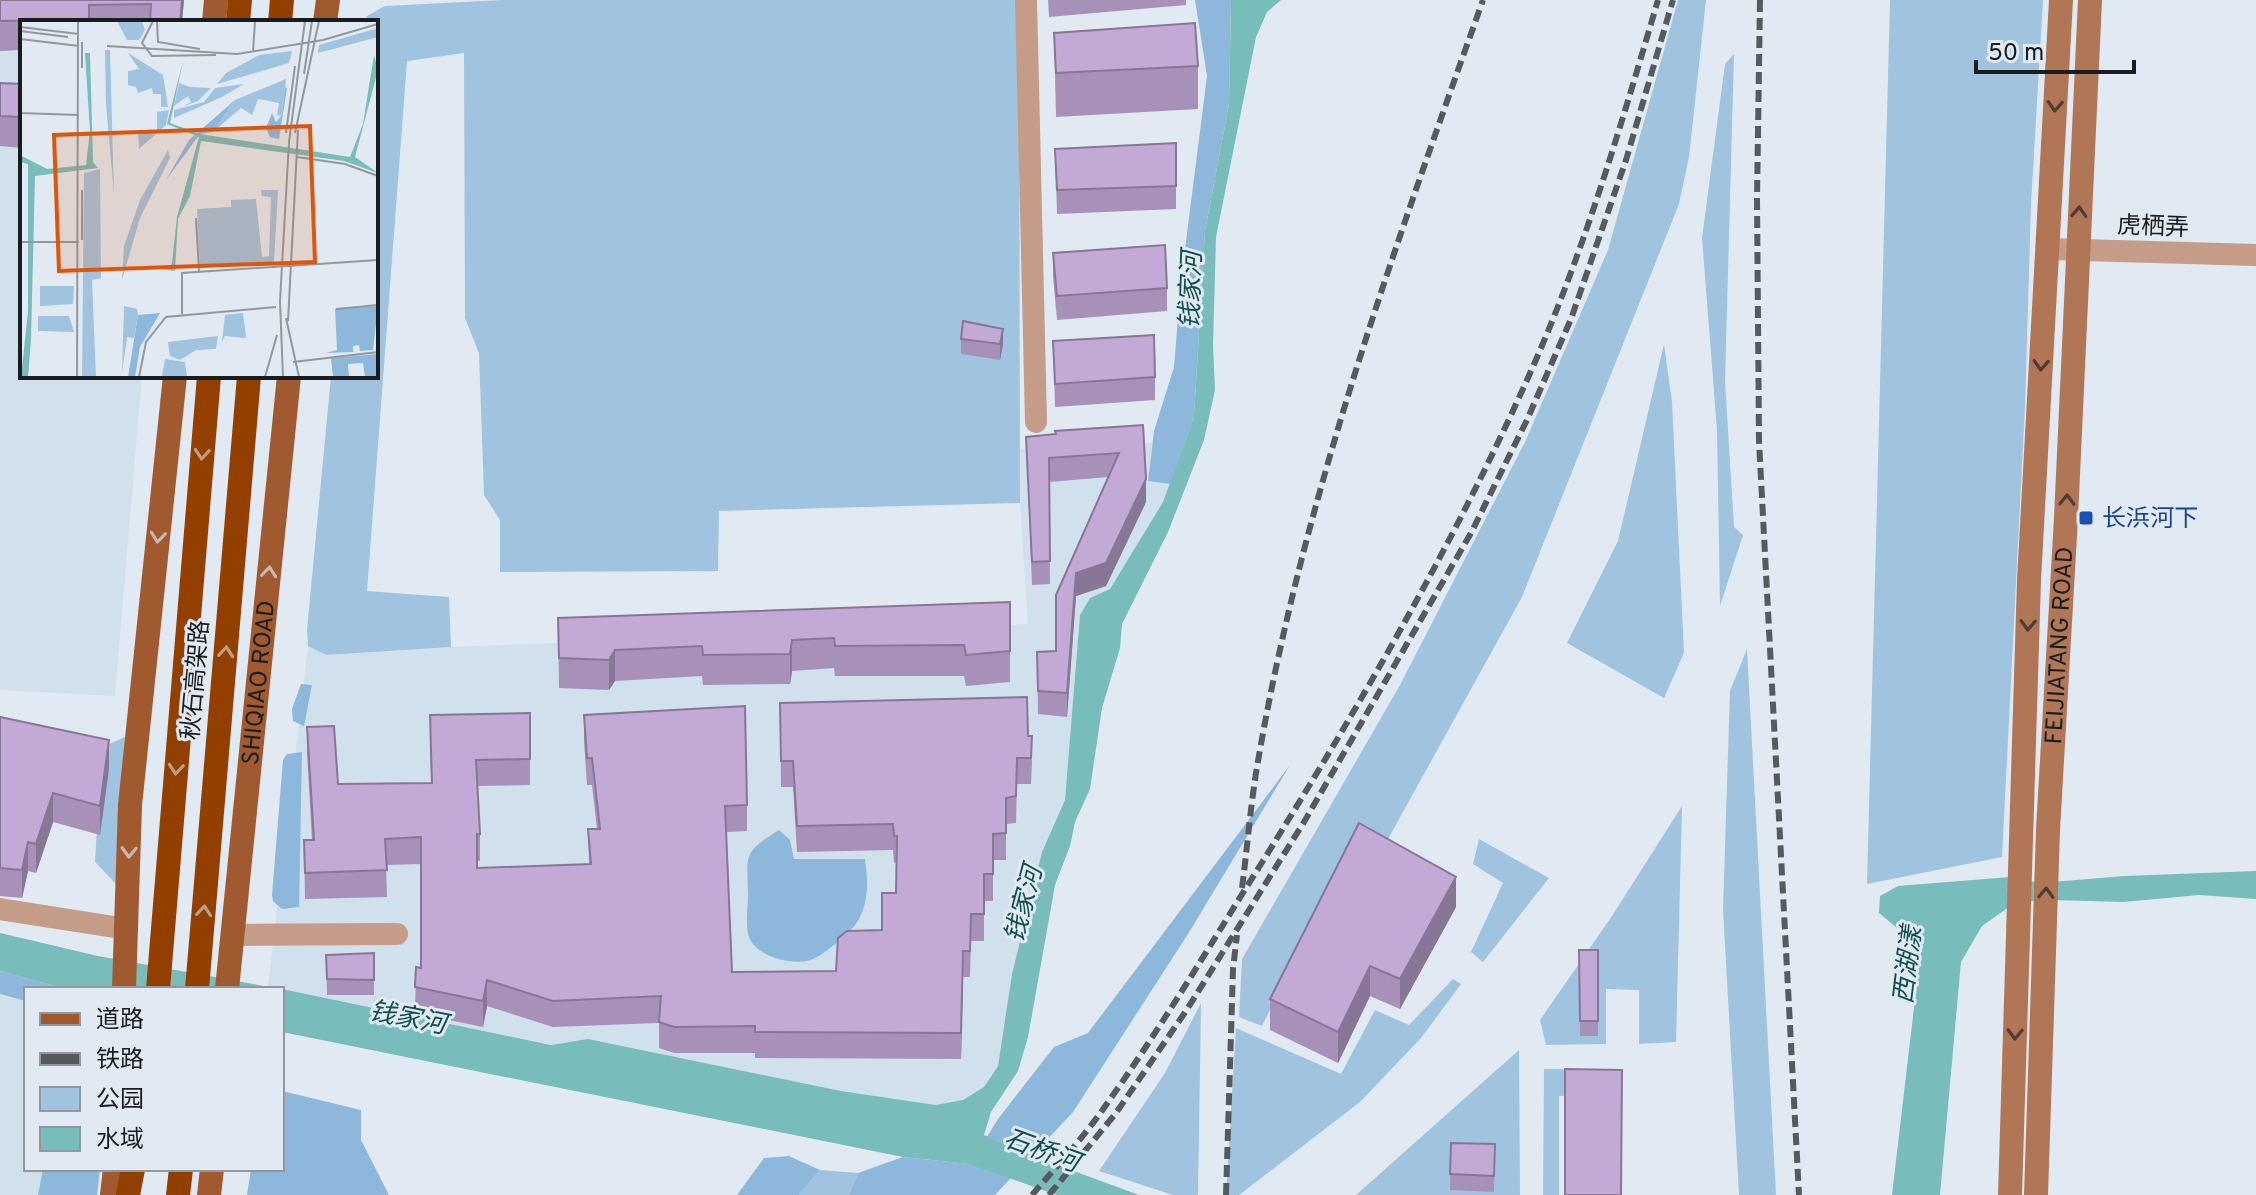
<svg xmlns="http://www.w3.org/2000/svg" width="2256" height="1195" viewBox="0 0 2256 1195" font-family="Overpass,'Noto Sans SC',sans-serif">
<rect width="100%" height="100%" fill="#e1eaf2"/>
<g fill="#d1e0ed">
<polygon points="0,0 22,22 22,376 142,376 115,696 0,690"/>
<polygon points="1152,443 1148,481 1170,484 1163,502 1110,589 1090,598 1080,615 1065,800 1042,852 1012,974 998,1066 984,1087 963,1100 936,1105 841,1091 588,1039 551,1045 268,986 308,646 326,655 451,647 1028,624 1020,503 1020,449"/>
<polygon points="0,971 65,989 26,989 26,1169 86,1169 82,1195 0,1195"/>
</g>
<g fill="#a0c3e0">
<polygon points="503,0 1019,0 1020,503 719,511 718,571 500,572 500,520 484,495 479,353 465,318 464,53 407,61 367,591 449,597 451,647 326,655 308,646 307,630 331,376 376,376 376,22 366,22 367,16 385,6"/>
<polygon points="1678,0 1706,0 1689,157 1679,204 1522,597 1383,848 1354,841 1262,1026 1239,1017 1242,959 1400,685 1525,442 1608,250"/>
<polygon points="1890,0 2043,0 2031,205 2025,407 2002,857 1867,884"/>
<polygon points="1734,54 1725,381 1734,527 1743,535 1720,606 1717,430 1702,238 1725,64"/>
<polygon points="1664,344 1672,402 1684,653 1664,698 1567,643 1618,541"/>
<polygon points="1747,649 1776,1195 1739,1195 1723,909 1730,691"/>
<polygon points="125,737 116,884 95,862 101,757 109,744"/>
<polygon points="1682,806 1676,1042 1639,1044 1639,990 1606,989 1606,1044 1546,1045 1540,1020 1612,916"/>
<polygon points="1479,839 1549,878 1483,962 1471,952 1503,883 1473,864"/>
<polygon points="1453,979 1461,984 1421,1038 1360,1102 1239,1195 1226,1195 1236,1028 1341,1074 1375,1010 1409,1025"/>
<polygon points="1201,1003 1198,1195 1173,1195 1099,1171 1165,1073"/>
<polygon points="1519,1050 1520,1195 1356,1195"/>
<polygon points="1544,1069 1578,1069 1587,1075 1587,1095 1559,1096 1559,1195 1543,1195"/>
<polygon points="820,1170 858,1173 849,1195 799,1195"/>
</g>
<g fill="#8db8dc">
<polygon points="1195,0 1231,0 1229,104 1205,231 1194,417 1170,484 1148,481 1154,431 1174,367 1181,281 1207,76"/>
<polygon points="301,684 312,685 304,726 293,721 292,709"/>
<polygon points="302,752 299,907 282,909 273,901 272,895 283,760 287,754"/>
<polygon points="1290,765 1188,934 1073,1112 995,1195 849,1195 858,1173 903,1157 970,1164 998,1119 1054,1047 1088,1033"/>
<path d="M779,830L790,840L794,859H865C868,881 869,899 859,919C853,931 825,954 813,959C795,967 756,957 749,937C745,926 748,906 748,894C747,852 743,853 779,830Z"/>
<polygon points="0,971 65,989 26,989 26,1001 0,994"/>
<polygon points="282,1091 361,1110 361,1140 389,1195 247,1195 251,1169 282,1169"/>
<polygon points="789,1156 820,1170 799,1195 737,1195 764,1158"/>
<polygon points="43,1169 100,1169 97,1195 38,1195"/>
</g>
<g fill="#78bcbc">
<polygon points="1231,0 1281,0 1267,12 1256,37 1216,237 1213,346 1215,390 1204,440 1168,532 1122,624 1120,648 1102,708 1090,789 1075,822 1070,846 1055,885 1028,1037 1018,1071 991,1112 984,1135 1014,1149 1139,1195 1057,1195 969,1164 903,1157 282,1032 282,989 551,1045 588,1039 841,1091 936,1105 963,1100 984,1087 998,1066 1012,974 1042,852 1065,800 1080,615 1090,598 1110,589 1163,502 1194,417 1205,231 1229,104"/>
<polygon points="2256,871 2256,899 2199,895 2123,902 2052,900 2016,902 1982,926 1961,962 1940,1195 1892,1195 1921,948 1879,913 1880,896 1898,886 2010,877 2040,883 2124,876"/>
<polygon points="0,933 98,956 281,989 65,989 0,971"/>
</g>
<g fill="none" stroke-linecap="round" stroke-linejoin="round">
<g stroke="#c59c87" stroke-width="22">
<polyline points="1026,0 1036,422"/>
<polyline points="2048,249 2256,255"/>
<polyline points="0,909 127,929"/>
<polyline points="233,935 397,934"/>
</g>
<g stroke="#b17656" stroke-width="24">
<polyline points="2010,1195 2029,580 2061,0"/>
<path id="s1" d="M2036,1195L2048,830L2066,518L2090,0"/>
</g>
<g stroke="#a15930" stroke-width="24">
<polyline points="214,22 216,0"/>
<polyline points="325,22 328,0"/>
<polyline points="124,989 130,805 175,376"/>
<path id="s2" d="M227,989L289,376"/>
<polyline points="112,1195 115,1169"/>
<polyline points="209,1195 212,1169"/>
</g>
<g stroke="#933f00" stroke-width="24">
<polyline points="238,22 240,0"/>
<polyline points="280,22 282,0"/>
<polyline points="158,989 209,376"/>
<polyline points="197,989 249,376"/>
<polyline points="128,1195 133,1169"/>
<polyline points="178,1195 181,1169"/>
</g>
<g stroke="#565a5f" stroke-width="6" stroke-dasharray="12 6" stroke-linecap="butt">
<polyline points="1760,0 1757,199 1759,441 1799,1195"/>
<path d="M1242,888C1247,850 1250,811 1256,773C1300,508 1393,253 1483,0"/>
<path d="M1032,1195C1057,1166 1084,1137 1106,1105C1161,1028 1210,945 1261,864C1362,702 1458,537 1535,362C1586,245 1622,122 1658,0"/>
<polyline points="1049,1195 1116,1113 1186,1011 1304,822 1471,533 1527,420 1571,319 1626,160 1673,0"/>
<polyline points="1226,1195 1233,969 1237,935"/>
</g>
</g>
<g fill="#a891b8">
<polygon points="0,0 184,0 182,22 22,22 22,50 0,51"/>
<polygon points="1048,0 1186,0 1186,5 1049,17"/>
<polygon points="1054,33 1198,66 1198,109 1056,117"/>
<polygon points="0,83 22,84 22,148 0,146"/>
<polygon points="1176,143 1176,209 1057,214 1055,149"/>
<polygon points="1053,253 1167,288 1167,311 1057,320 1053,277"/>
<polygon points="961,339 1003,344 1000,360 961,354"/>
<polygon points="1053,341 1155,377 1155,400 1055,407"/>
<polygon points="1143,425 1146,502 1106,586 1076,596 1067,717 1038,714 1037,652 1056,651 1108,477 1049,482 1050,584 1032,585 1026,437"/>
<polygon points="1010,602 1010,682 966,686 964,676 835,676 834,668 792,671 790,684 703,685 702,676 615,681 609,690 559,688 558,618"/>
<polygon points="780,703 1028,736 1032,762 1031,784 1017,784 1016,823 1006,824 1006,860 993,860 993,901 984,901 984,941 971,941 970,977 963,977 961,1059 755,1058 755,1053 674,1053 659,1048 659,1023 553,1027 487,1006 483,1027 415,1013 416,967 421,968 421,864 386,865 387,897 305,899 304,840 312,840 307,753 307,727 338,784 431,783 430,715 530,713 530,785 477,786 480,834 480,861 477,861 477,868 589,864 588,829 597,829 592,785 587,785 584,741 584,715 747,805 747,831 726,832 732,972 836,971 882,930 896,893 897,862 894,863 893,850 797,852 793,787 781,787"/>
<polygon points="0,717 109,768 100,835 53,822 36,873 28,871 22,898 0,896"/>
<polygon points="1456,907 1400,1009 1370,996 1338,1063 1270,1030 1270,999"/>
<polygon points="1579,950 1598,950 1598,1036 1580,1036"/>
<polygon points="374,953 374,995 327,995 326,955"/>
<polygon points="1451,1143 1495,1144 1494,1192 1450,1190"/>
</g>
<g fill="#887696">
<polygon points="182,0 184,0 182,22 180,22"/>
<polygon points="1003,329 1003,344 1000,360 1000,344"/>
<polygon points="1146,479 1146,502 1106,586 1076,596 1067,717 1067,693 1076,573"/>
<polygon points="792,640 792,671 790,684 790,654"/>
<polygon points="615,650 615,681 609,690 609,660"/>
<polygon points="109,740 109,768 100,835 100,806"/>
<polygon points="53,793 53,822 36,873 36,844"/>
<polygon points="28,842 28,871 22,898 22,870"/>
<polygon points="1456,877 1456,907 1400,1009 1400,979"/>
<polygon points="963,951 963,977 961,1059 961,1033"/>
<polygon points="1370,966 1370,996 1338,1063 1338,1032"/>
<polygon points="487,980 487,1006 483,1027 483,1001"/>
</g>
<g fill="#c3a9d6" stroke="#887696" stroke-width="2">
<polygon points="0,0 182,0 180,22 150,22 151,4 89,5 89,22 57,22 57,20 0,21"/>
<polygon points="1195,23 1198,66 1056,73 1054,33"/>
<polygon points="0,83 22,84 22,117 0,116"/>
<polygon points="1176,143 1176,186 1057,190 1055,149"/>
<polygon points="1165,245 1167,288 1057,296 1053,253"/>
<polygon points="963,321 1003,329 1000,344 961,339"/>
<polygon points="1154,335 1155,377 1055,384 1053,341"/>
<polygon points="1143,425 1146,479 1106,563 1076,573 1067,693 1038,691 1037,652 1056,651 1056,595 1119,453 1049,458 1050,561 1032,562 1026,437 1056,434 1055,431"/>
<polygon points="1010,602 1010,651 966,655 964,645 835,646 834,638 792,640 790,654 703,655 702,646 615,650 609,660 559,658 558,618"/>
<polygon points="1027,697 1028,736 1032,736 1031,758 1017,758 1016,796 1006,798 1006,833 993,834 993,874 984,874 984,914 971,914 970,951 963,951 961,1033 755,1032 755,1026 674,1027 659,1022 661,996 553,1001 487,980 483,1001 415,987 416,967 421,968 421,837 385,839 387,870 305,873 304,840 314,840 307,727 334,726 338,784 432,783 430,715 530,713 530,759 476,760 480,834 477,834 477,868 591,864 588,829 600,829 592,758 587,758 584,715 745,706 747,805 725,806 732,972 836,971 838,938 847,931 882,930 882,893 896,893 897,836 894,836 893,824 797,826 793,761 781,761 780,703"/>
<polygon points="0,717 109,740 100,806 53,793 36,844 28,842 22,870 0,868"/>
<polygon points="1359,823 1456,877 1400,979 1370,966 1338,1032 1270,999"/>
<polygon points="1579,950 1598,950 1598,1021 1580,1021"/>
<polygon points="374,953 374,980 327,979 326,955"/>
<polygon points="1565,1069 1622,1070 1621,1195 1565,1195"/>
<polygon points="1451,1143 1495,1144 1494,1176 1450,1174"/>
</g>
<defs><path id="oneway-chevron" d="M-2-3.5L2.5 0L-2 3.5" fill="none" stroke-width="1.6" stroke-linecap="round" stroke-linejoin="round" transform="scale(2)"/></defs>
<g stroke="#4f3c33">
<use href="#oneway-chevron" transform="translate(2055 106) rotate(93)"/>
<use href="#oneway-chevron" transform="translate(2079 212) rotate(-87)"/>
<use href="#oneway-chevron" transform="translate(2041 365) rotate(93)"/>
<use href="#oneway-chevron" transform="translate(2067 500) rotate(-88)"/>
<use href="#oneway-chevron" transform="translate(2028 625) rotate(92)"/>
<use href="#oneway-chevron" transform="translate(2046 893) rotate(-88)"/>
<use href="#oneway-chevron" transform="translate(2015 1034) rotate(92)"/>
</g>
<g stroke="#be9d85">
<use href="#oneway-chevron" transform="translate(202 454) rotate(95)"/>
<use href="#oneway-chevron" transform="translate(226 652) rotate(-85)"/>
<use href="#oneway-chevron" transform="translate(176 769) rotate(95)"/>
<use href="#oneway-chevron" transform="translate(204 911) rotate(-85)"/>
</g>
<g stroke="#cbb7ae">
<use href="#oneway-chevron" transform="translate(158 537) rotate(96)"/>
<use href="#oneway-chevron" transform="translate(269 572) rotate(-84)"/>
<use href="#oneway-chevron" transform="translate(129 852) rotate(92)"/>
</g>
<rect fill="#1a4fb4" stroke="#e1eaf2" stroke-width="3" x="2078" y="510" width="16" height="16" rx="4"/>
<g text-anchor="middle" stroke-width="6" stroke-linejoin="round" paint-order="stroke">
<g font-size="24" fill="#1a1d20" stroke="#e1eaf2">
<text transform="translate(2153 226) rotate(2)" y="8">虎栖弄</text>
<text dy="8" stroke="none"><textPath href="#s1" startOffset="550">FEIJIATANG ROAD</textPath></text>
<text transform="translate(195 680) rotate(-85)" y="8">秋石高架路</text>
<text dy="8" stroke="none"><textPath href="#s2" startOffset="308">SHIQIAO ROAD</textPath></text>
</g>
<g font-size="24" fill="#164399" stroke="#e1eaf2" text-anchor="start">
<text x="2102" y="526">长浜河下</text>
</g>
<g font-size="26" font-style="italic" fill="#124f4f" stroke="#e1eaf2">
<text transform="translate(1190 290) rotate(-88)" y="9">钱家河</text>
<text transform="translate(1023 904) rotate(-75)" y="9">钱家河</text>
<text transform="translate(1907 965) rotate(-83)" y="9">西湖漾</text>
<text transform="translate(408 1017) rotate(11)" y="9">钱家河</text>
<text transform="translate(1042 1150) rotate(20)" y="9">石桥河</text>
</g>
</g>
<g transform="translate(20 20)">
<rect width="358" height="358" fill="#e1eaf2"/>
<path d="M97,1H122L125,10L119,20H107ZM358,8V17L298,33L299,25ZM85,30H90L94,175L86,84ZM272,31L269,43L197,64L206,53L239,35ZM108,33L143,55L148,87H141V74H133L132,68L118,73L116,67L108,65V51L119,49ZM266,59L262,96L257,95L259,83L238,79L232,95L221,88L193,112L215,80ZM159,63L170,67L191,68L178,81L164,86L171,82L168,76L154,86ZM224,64L202,77L154,98V90L184,82L195,68ZM149,90L146,105L119,129L118,112L137,110V92ZM148,130L150,138L120,198L102,260L104,226L120,180ZM80,149L81,258L72,260L76,357H62L64,153ZM241,170H258L254,242L180,248L177,189L211,187V180L236,179L242,237L249,236L251,177L242,176ZM20,266H54L53,284L20,286ZM104,286L117,289L118,295L114,318L107,317L102,353ZM223,293L226,318L205,316L202,322L205,295ZM18,296H49L54,312L18,311ZM198,316L196,329L176,330L160,340L150,336L148,322ZM145,339L165,342L167,357H142Z" fill="#a0c3e0"/>
<path d="M265,67L267,68L259,119L250,117L246,108L252,93L256,102L262,95ZM215,80L193,112L180,114L146,160L169,120ZM358,286L353,330L340,331L339,325L333,326V332L306,333L317,330L315,289ZM140,293L120,327L115,357H108L118,295ZM358,334V357H345L343,343L328,344L329,357H313L311,338Z" fill="#8db8dc"/>
<path d="M65,33H70L73,142L78,148L15,156L11,320L8,357H1L8,292V144L0,142V135L27,149L66,145L70,111ZM354,35L358,50L335,137L358,153L324,141L181,121L170,176L158,199L155,251L147,250L152,243L157,197L179,117L147,104L163,41L150,103L180,114L330,137L343,104Z" fill="#78bcbc"/>
<path fill="none" stroke="#91989e" stroke-width="2" d="M133,1L122,23L132,36L196,35M137,1L138,22L180,29M0,7L59,14M0,11L48,17M0,19L59,26M62,22V48M87,26L217,34L303,20L358,4M233,32L235,1M284,54L292,1M0,93L59,95M266,113L275,46M275,113L299,1M277,137L325,144L358,156M176,198L179,251M62,220V170M0,222H59M316,289L358,285M162,294V253L358,240M266,298L279,357M268,301L278,110M273,342L358,332M57,357L58,1M119,357L126,322L146,297L256,287M245,357L257,315M263,357L260,281L269,122L285,1"/>
<path fill="#de560d" fill-opacity="0.15" stroke="#de560d" stroke-width="4" d="M290,106L295,242L39,251L34,115Z"/>
<rect width="358" height="358" fill="none" stroke="#1a1d20" stroke-width="4"/>
</g>
<rect x="24" y="987" width="260" height="184" fill="#e1eaf2" stroke="#91989e" stroke-width="2"/>
<rect x="40" y="1013" width="40" height="12" fill="#a15930" stroke="#91989e" stroke-width="2"/>
<text x="96" y="1027" font-size="24" fill="#1a1d20">道路</text>
<rect x="40" y="1053" width="40" height="12" fill="#565a5f" stroke="#91989e" stroke-width="2"/>
<text x="96" y="1067" font-size="24" fill="#1a1d20">铁路</text>
<rect x="40" y="1087" width="40" height="24" fill="#a0c3e0" stroke="#91989e" stroke-width="2"/>
<text x="96" y="1107" font-size="24" fill="#1a1d20">公园</text>
<rect x="40" y="1127" width="40" height="24" fill="#78bcbc" stroke="#91989e" stroke-width="2"/>
<text x="96" y="1147" font-size="24" fill="#1a1d20">水域</text>
<path d="M1976 60v12h158v-12" fill="none" stroke="#1a1d20" stroke-width="4"/>
<text x="1988" y="60" font-size="24" fill="#1a1d20" stroke="#e1eaf2" stroke-width="6" paint-order="stroke">50 m</text>
</svg>
